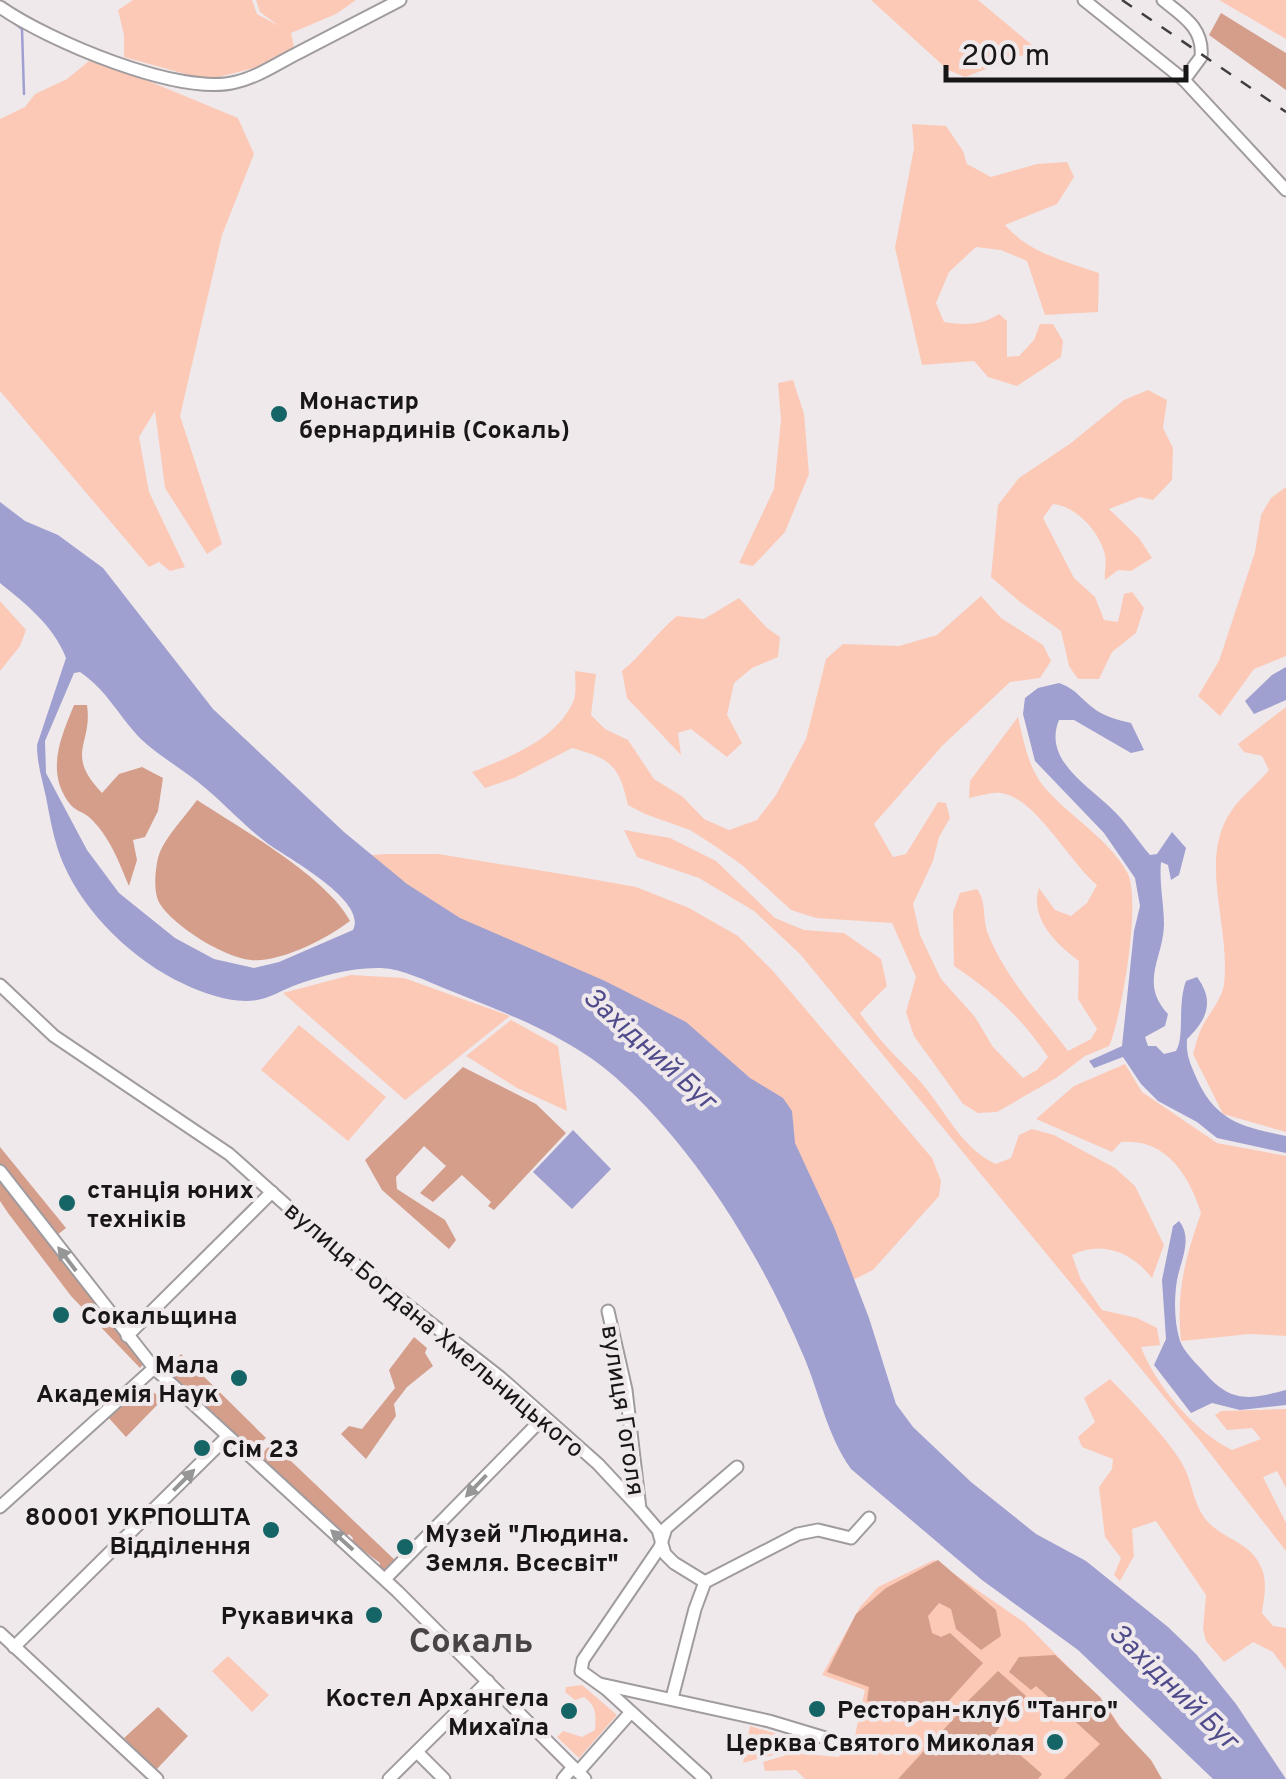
<svg xmlns="http://www.w3.org/2000/svg" width="1286" height="1779" viewBox="0 0 1286 1779" font-family="Overpass,sans-serif">
<rect width="100%" height="100%" fill="#efe9ec"/>
<g fill="#fcc9b6">
<polygon points="133,0 252,0 257,14 279,26 260,12 256,0 356,0 336,14 291,33 294,47 254,68 207,80 124,57 124,35 118,10"/>
<polygon points="871,0 978,0 1033,46 1026,54 965,77 948,70"/>
<polygon points="1219,0 1286,0 1286,39"/>
<polygon points="89,61 129,73 238,118 254,154 222,235 180,416 222,544 207,554 165,488 155,411 139,437 149,492 185,567 170,571 159,562 149,567 0,391 0,119 25,107 35,94 67,79"/>
<path d="M912,124L946,126L963,151L967,164L991,177L1037,164L1067,162L1074,177L1057,204L1005,225C1030,253 1064,261 1099,273L1098,312L1045,315L1027,261L1001,250L976,247L949,272L936,303L944,322C964,325 981,326 999,314L1007,321V357L1019,356L1034,340L1040,324H1053L1063,341L1061,357L1017,386L988,377L974,361L922,365L895,248L914,148Z"/>
<polygon points="793,380 804,414 809,474 785,532 753,566 739,563 774,489 781,420 778,383"/>
<path d="M1148,390L1167,400L1163,428L1173,448L1172,480L1153,500L1140,497L1109,509L1139,538L1152,558L1131,571L1118,570L1105,580C1104,572 1107,563 1105,555C1100,532 1076,506 1053,504L1043,518L1074,578L1095,597L1104,620L1118,622L1124,594L1132,592L1144,608L1136,633L1112,652L1099,679H1078L1069,666L1061,631L1020,602L991,577L998,505L1019,478L1071,443L1124,400Z"/>
<polygon points="1286,487 1286,656 1254,669 1220,716 1198,696 1219,661 1255,552 1261,515 1271,498"/>
<path d="M981,596L1001,618L1043,645L1051,661L1040,678L1010,682L942,746L874,824L893,857L906,854L938,802L946,803L950,818L939,837L933,861L913,904L920,935L941,979L975,1017L993,1047L1023,1078L1037,1070L1048,1057C1023,1019 992,991 954,966L953,912L960,893L977,889C987,903 982,918 988,934C1005,977 1040,1014 1068,1051L1091,1039L1097,1029L1078,999L1079,961C1057,945 1029,918 1039,888L1055,910L1071,916L1087,903L1097,885C1069,862 1036,798 1001,793C992,792 979,796 969,798L970,781L1018,717C1024,742 1028,768 1045,788C1070,817 1107,837 1127,872C1142,898 1122,1017 1109,1046L1085,1056L1056,1078L997,1112L978,1113L963,1104L914,1036L906,1012L916,977L892,923L816,918L791,910L742,865L715,846L690,830L645,814L628,805C619,765 611,759 572,748L514,778L485,788L472,772C508,758 556,740 573,702C577,694 575,680 575,671L596,674L591,715L605,729L628,740L654,779L683,797L704,819L729,830L757,820L776,795L806,739L826,659L843,644L899,646L937,635Z"/>
<path d="M739,598L767,628L780,637L778,657L752,668L734,683L727,715L742,743L727,757L691,729L678,733L681,755L627,698L622,671C643,654 656,633 677,616L704,619Z"/>
<polygon points="0,601 26,630 20,646 0,671"/>
<path d="M1286,707V1132L1223,1114L1193,1054C1196,1044 1198,1034 1203,1025C1210,1012 1222,999 1224,984C1231,925 1197,859 1232,810C1242,795 1258,784 1269,770L1262,756L1244,752L1238,744Z"/>
<path d="M624,830L670,838L716,861L775,918L804,930L844,933L881,959L887,986L860,1013C877,1038 896,1057 917,1078C944,1107 960,1148 996,1164L1011,1158L1019,1135L1032,1129L1054,1135L1115,1168L1135,1186L1164,1245L1152,1278C1132,1253 1104,1240 1072,1255L1081,1280L1102,1310L1137,1318L1157,1328L1160,1345L1141,1347C1156,1386 1195,1432 1232,1450L1261,1439L1252,1428L1227,1430L1215,1415L1221,1411L1286,1409V1488L1277,1471L1263,1477L1286,1523V1551L1202,1443L800,954L754,911L699,878L637,857Z"/>
<polygon points="385,854 438,854 574,876 636,887 689,908 738,936 773,971 932,1158 941,1181 939,1196 873,1270 849,1282 447,922 361,856"/>
<polygon points="351,975 404,978 510,1016 405,1100 283,993"/>
<polygon points="511,1020 558,1046 567,1111 517,1088 466,1056"/>
<polygon points="299,1025 386,1097 348,1141 261,1070"/>
<path d="M1125,1064L1142,1092L1217,1143L1286,1156V1336L1250,1334L1181,1341C1176,1291 1185,1259 1201,1213C1189,1175 1166,1138 1121,1142L1112,1152L1036,1119L1074,1086Z"/>
<path d="M1110,1379C1130,1399 1172,1443 1184,1467C1193,1485 1194,1508 1209,1523C1226,1540 1251,1543 1261,1567C1268,1582 1264,1597 1262,1613L1273,1626L1286,1628V1670L1273,1652L1253,1642L1224,1662L1206,1641L1203,1629L1206,1595L1156,1521L1132,1529L1134,1556L1120,1581L1114,1575L1121,1558L1105,1537L1099,1487L1112,1469L1113,1459L1082,1447L1078,1437L1095,1422L1084,1398Z"/>
<polygon points="934,1560 1025,1623 1105,1704 1156,1779 805,1779 796,1770 765,1771 763,1762 793,1753 839,1757 844,1738 854,1740 865,1690 822,1675 860,1607 878,1587"/>
<polygon points="228,1656 269,1695 252,1712 212,1671"/>
<path d="M582,1685L617,1715L579,1758L557,1737L563,1731L582,1737L595,1730C596,1716 597,1706 584,1697L575,1700L565,1692L566,1687Z"/>
<polygon points="750,1726 787,1737 784,1752 743,1763"/>
</g>
<g fill="#d49e8a">
<polygon points="1221,13 1286,53 1286,90 1209,35"/>
<path d="M74,705H87C93,745 64,753 102,793L119,774L142,767L163,778L158,811L145,837L133,840L137,860L129,886C119,862 109,835 89,817C83,812 74,810 70,804C45,772 61,737 74,705Z"/>
<path d="M197,800C240,828 327,877 350,921C328,938 280,963 251,960C223,957 175,927 160,904C153,893 155,871 158,858C163,839 185,817 197,800Z"/>
<polygon points="463,1067 536,1104 566,1133 494,1210 488,1206 491,1202 462,1175 433,1202 420,1193 446,1166 424,1146 396,1177 397,1189 445,1220 456,1240 449,1249 382,1190 365,1160"/>
<polygon points="0,1147 66,1228 56,1236 0,1164"/>
<polygon points="0,1179 145,1362 140,1368 71,1296 8,1213 0,1201"/>
<polygon points="414,1337 427,1348 425,1353 433,1366 407,1387 394,1404 396,1416 366,1459 341,1434 349,1426 362,1429 395,1388 389,1370"/>
<polygon points="181,1354 266,1438 251,1452 165,1372"/>
<polygon points="145,1384 162,1400 126,1437 108,1417"/>
<polygon points="272,1443 398,1563 385,1573 379,1567 380,1563 352,1542 353,1538 349,1534 346,1537 258,1458"/>
<polygon points="938,1560 996,1610 1001,1636 981,1650 956,1629 951,1609 939,1603 928,1616 932,1633 941,1637 950,1633 983,1663 944,1706 867,1701 869,1687 827,1672 856,1614 886,1588"/>
<polygon points="1055,1655 1100,1697 1119,1726 1151,1760 1162,1779 1064,1779 1100,1744 1036,1686 1031,1690 1009,1672 1019,1657"/>
<polygon points="998,1671 1026,1696 1006,1719 960,1709"/>
<polygon points="158,1707 188,1736 156,1770 124,1738"/>
<polygon points="957,1715 1002,1724 995,1733 1042,1774 1038,1779 898,1779"/>
</g>
<g fill="#9f9fd0" fill-rule="evenodd">
<path d="M0,502L25,521L58,535L103,568L213,709L344,832L407,884L460,918L605,981L686,1022L750,1078L783,1098L792,1111L795,1143L834,1227L869,1318L896,1404L913,1427L971,1482L1036,1534L1086,1561L1168,1627L1196,1654L1236,1704L1286,1779H1213L1078,1650L982,1580L851,1469C827,1435 820,1395 804,1357C762,1257 696,1148 614,1076C567,1035 503,1012 446,989C426,981 403,969 381,968C352,967 320,976 293,986C281,991 269,998 257,1000C233,1004 205,994 184,984C134,961 85,914 63,863C54,842 50,818 46,797C42,779 37,763 37,745L66,658C54,626 26,604 0,583ZM80,672C107,690 119,717 142,740C159,756 179,767 198,782C222,801 242,824 267,843C289,859 368,901 353,930L279,962L254,968L214,959L175,938L119,893L87,850L46,773L45,741L74,673Z"/>
<polygon points="1286,667 1286,700 1254,714 1245,701 1272,675"/>
<path d="M1059,683C1077,690 1078,696 1092,707C1103,716 1117,720 1131,723L1144,750L1131,753L1074,720H1059C1042,761 1091,787 1115,812C1128,825 1138,841 1150,855L1157,854L1172,832L1186,848L1179,875L1171,880L1168,865L1161,862C1159,884 1164,903 1164,925C1163,959 1139,983 1168,1014L1165,1026L1145,1037L1148,1046H1156L1164,1054L1176,1051C1185,1037 1177,1005 1186,981L1197,977C1215,1001 1207,1020 1187,1039C1186,1055 1190,1063 1196,1077C1215,1121 1242,1127 1286,1136V1153L1217,1138L1197,1122L1158,1101L1141,1084L1123,1057L1094,1068L1089,1061L1122,1046L1134,931L1140,906L1135,878L1104,833L1035,761L1023,714L1025,698L1038,688Z"/>
<polygon points="573,1130 611,1169 572,1209 533,1172"/>
<path d="M1179,1221C1193,1238 1181,1260 1177,1280C1174,1299 1174,1322 1180,1341C1184,1352 1196,1363 1204,1372C1231,1403 1248,1400 1286,1390V1405L1240,1410L1212,1403L1191,1413L1154,1365L1166,1339L1162,1280L1173,1226Z"/>
</g>
<g fill="none" stroke-linecap="round" stroke-linejoin="round">
<polyline stroke="#9f9fd0" stroke-width="2.5" points="9,19 22,29 24,94"/>
<g stroke="#a09b9e" stroke-width="15">
<g id="minor">
<polyline points="1084,0 1184,80 1286,190"/>
<path d="M1163,0C1183,16 1204,28 1201,57L1184,80"/>
<path d="M0,7C47,40 180,97 236,82C258,77 278,63 298,53C332,35 366,18 400,0"/>
<polyline points="0,985 54,1036 229,1154 333,1247 501,1378 598,1464 640,1509 658,1530 665,1554 674,1563 705,1582"/>
<polyline points="0,1171 154,1368 397,1591 585,1779"/>
<polyline points="608,1311 626,1390 640,1509"/>
<polyline points="127,1336 272,1192"/>
<polyline points="0,1507 154,1368"/>
<polyline points="385,1579 544,1417"/>
<polyline points="0,1633 157,1779"/>
<polyline points="14,1647 228,1436"/>
<polyline points="600,1684 769,1721 832,1740"/>
<polyline points="672,1698 695,1609 705,1582 798,1534 818,1530 851,1538 869,1518"/>
<polyline points="417,1752 444,1779"/>
<polyline points="578,1772 631,1712"/>
<polyline points="389,1779 488,1681"/>
<polyline points="563,1779 573,1767"/>
<polyline points="705,1779 606,1689 581,1671 583,1660 660,1547 666,1528 737,1467"/>
</g>
</g>
<use href="#minor" stroke="#fff" stroke-width="11"/>
<polyline stroke="#403d3f" stroke-width="2.5" stroke-dasharray="12 12" stroke-linecap="butt" points="1122,0 1286,112"/>
</g>
<defs><path id="oneway-solid" d="M-6-.8H1V-3.2L6.5 0L1 3.2V.8H-6Z" transform="scale(2.5)"/></defs>
<g fill="#979697">
<use href="#oneway-solid" transform="translate(67 1259) rotate(-127)"/>
<use href="#oneway-solid" transform="translate(184 1480) rotate(-45)"/>
<use href="#oneway-solid" transform="translate(476 1486) rotate(134)"/>
<use href="#oneway-solid" transform="translate(342 1540) rotate(-138)"/>
</g>
<g fill="#166566" stroke="#efe9ec" stroke-width="4">
<circle cx="279" cy="414" r="10"/>
<circle cx="67" cy="1203" r="10"/>
<circle cx="61" cy="1315" r="10"/>
<circle cx="239" cy="1378" r="10"/>
<circle cx="202" cy="1448" r="10"/>
<circle cx="271" cy="1530" r="10"/>
<circle cx="405" cy="1547" r="10"/>
<circle cx="374" cy="1615" r="10"/>
<circle cx="817" cy="1709" r="10"/>
<circle cx="569" cy="1711" r="10"/>
<circle cx="1055" cy="1742" r="10"/>
</g>
<g text-anchor="middle" stroke-width="8" stroke-linejoin="round" paint-order="stroke">
<g font-size="25" font-weight="bold" fill="#181617" stroke="#efe9ec" text-anchor="start">
<text x="299" y="409">Монастир<tspan x="299" dy="29">бернардинів (Сокаль)</tspan></text>
<text x="87" y="1198">станція юних<tspan x="87" dy="29">техніків</tspan></text>
<text x="81" y="1324">Сокальщина</text>
<text x="219" y="1373" text-anchor="end">Мала<tspan x="219" dy="29">Академія Наук</tspan></text>
<text x="222" y="1457">Сім 23</text>
<text x="251" y="1525" text-anchor="end">80001 УКРПОШТА<tspan x="251" dy="29">Відділення</tspan></text>
<text x="425" y="1542">Музей "Людина.<tspan x="425" dy="29">Земля. Всесвіт"</tspan></text>
<text x="354" y="1624" text-anchor="end">Рукавичка</text>
<text x="549" y="1706" text-anchor="end">Костел Архангела<tspan x="549" dy="29">Михаїла</tspan></text>
<text x="837" y="1718">Ресторан-клуб "Танго"</text>
<text x="1035" y="1751" text-anchor="end">Церква Святого Миколая</text>
</g>
<g font-size="25" fill="#181617" stroke="#efe9ec">
<text transform="translate(435 1329) rotate(40)" y="9">вулиця Богдана Хмельницького</text>
<text transform="translate(624 1410) rotate(81)" y="9">вулиця Гоголя</text>
</g>
<g font-size="28" font-style="italic" fill="#504c8b" stroke="#efe9ec">
<text transform="translate(651 1048) rotate(42)" y="10">Західний Буг</text>
<text transform="translate(1175 1686) rotate(44)" y="10">Західний Буг</text>
</g>
<g font-size="35" font-weight="bold" fill="#484446" stroke="#efe9ec">
<text x="471" y="1652">Сокаль</text>
</g>
</g>
<path d="M946 65v15h240v-15" fill="none" stroke="#181617" stroke-width="5"/>
<text x="961" y="65" font-size="30" fill="#181617" stroke="#efe9ec" stroke-width="8" paint-order="stroke">200 m</text>
</svg>
